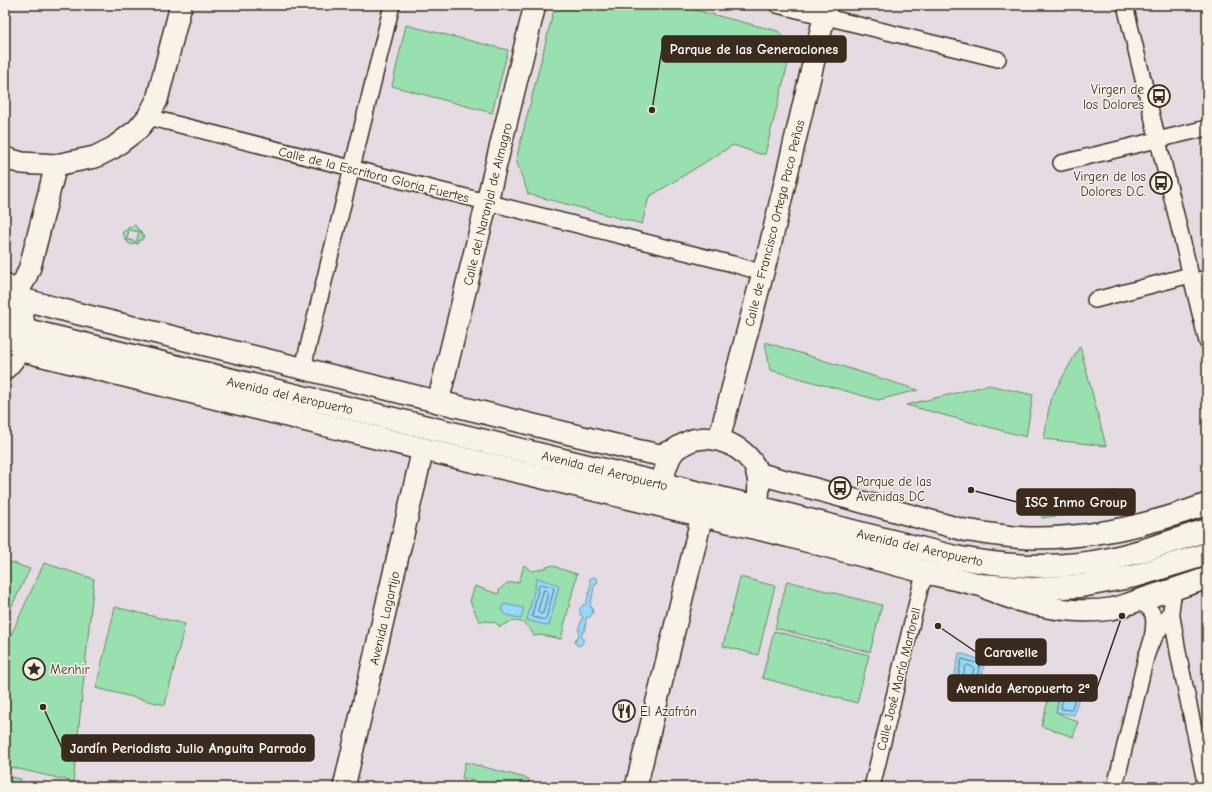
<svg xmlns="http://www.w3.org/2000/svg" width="1212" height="792" viewBox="0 0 1212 792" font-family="'Comic Neue',sans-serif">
<rect width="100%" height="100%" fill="#e5dce3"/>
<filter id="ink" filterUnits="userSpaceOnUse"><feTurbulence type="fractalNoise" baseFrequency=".025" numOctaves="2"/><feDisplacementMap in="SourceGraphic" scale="8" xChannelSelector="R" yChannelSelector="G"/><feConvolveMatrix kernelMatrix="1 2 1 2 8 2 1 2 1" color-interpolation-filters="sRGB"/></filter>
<g filter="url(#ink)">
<g fill="#98e0ae" stroke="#6a8566" fill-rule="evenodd">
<polygon points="555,5 675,5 778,31 792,48 765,154 760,154 733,145 649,197 642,224 528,194 516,160"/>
<polygon points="406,25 508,50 492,113 392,86"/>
<path d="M133,225L136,226L138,230L141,231V233L144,236L142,240H139L138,244L135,243L132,245L128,243V241L125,240V237L122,233L124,231L127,230L128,227L130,228ZM129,230L139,232L136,242L127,239Z"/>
<polygon points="765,342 918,390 878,400 770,370"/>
<polygon points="1080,346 1106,446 1044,439 1050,400"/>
<polygon points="989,385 1033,395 1026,437 906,405"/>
<polygon points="1115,491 1118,507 1042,518 1042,502"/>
<polygon points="5,560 30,569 5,620 5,594 7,592 5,590"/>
<polygon points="44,563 94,579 73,784 67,780 5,766 5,648"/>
<path d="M524,565L531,571L538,570L552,565L561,569L577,574L561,639L541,635L534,636C526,620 515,617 500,627C496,621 487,621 479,621L470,601L475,586L498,594L500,589L507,583L519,582Z"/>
<polygon points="740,577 775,586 758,655 723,646"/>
<polygon points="787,581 882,605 870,652 775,628"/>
<polygon points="115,607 185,624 165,705 96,688"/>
<polygon points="774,631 869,655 857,703 762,678"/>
<polygon points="1053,682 1062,685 1056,712 1078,722 1073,737 1041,726"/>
<polygon points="465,762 529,779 527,787 498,787 462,778"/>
<polygon points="5,776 21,779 19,787 5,787"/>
<polygon points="30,782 54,787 30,787"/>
</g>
<g fill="#96d9f8" stroke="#7293a1">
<polygon points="594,577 597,579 598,582 594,586 592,599 591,599 590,607 592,607 593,613 590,617 586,618 585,631 583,631 581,638 583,638 583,642 581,645 578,646 575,643 575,640 578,637 580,630 578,630 583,617 580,615 581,613 579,610 583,605 586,604 591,584 589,580 591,578"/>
<polygon points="537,578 559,585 549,626 527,620"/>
<polygon points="504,604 524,608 521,619 504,614 501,609"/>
<polygon points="959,653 985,661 978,695 952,689"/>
<polygon points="1064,680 1082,685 1074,715 1056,712"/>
</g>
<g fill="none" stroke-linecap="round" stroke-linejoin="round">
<g stroke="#5f7075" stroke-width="1">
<polygon points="541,584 552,587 554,589 546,619 545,620 533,617 532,616 539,585"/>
<polygon points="544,590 547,591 548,593 543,613 541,614 538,612"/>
<polygon points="962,659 980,664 974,690 957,685"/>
<polygon points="968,665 974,668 971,683 969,684 964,683 962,681 965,667"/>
<polygon points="1068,685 1076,687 1077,689 1072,709 1070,710 1062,709 1061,707 1066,687"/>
</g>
<g stroke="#3b2a1e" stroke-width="18">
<g id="street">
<polyline points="777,5 998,59"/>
<polyline points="1125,5 1207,342"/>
<path d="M148,117C343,165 538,216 733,264L763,273"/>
<polyline points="1061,163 1207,128"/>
<polyline points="1192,282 1207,278"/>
<polyline points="1095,300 1190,275"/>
<polyline points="304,368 306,355 392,5"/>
<polyline points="1178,588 1173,596 1171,611 1179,657 1206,787"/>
<path d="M1136,602C1157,607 1155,621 1152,638"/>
<polyline points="872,787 921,585 929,573"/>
<polyline points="1115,787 1146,657 1151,643 1171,611"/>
</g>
</g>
<g stroke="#3b2a1e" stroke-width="24">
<g id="secondary">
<polyline points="5,158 22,163 56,165 80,160 95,157 113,148 138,129 148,117 157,100 181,5"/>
<polyline points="56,165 30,267 25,279 15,297 59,309 636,450 660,455 675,450"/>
<polyline points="438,402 535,5"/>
<polyline points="719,439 770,246 827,5"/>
<path d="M757,473L964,530C985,533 1006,537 1028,538C1088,539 1150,525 1207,504"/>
<path d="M658,500C661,486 665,462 674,451C676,448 681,446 684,444C706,431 737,442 752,462C761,474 759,492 757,507"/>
<path d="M988,589C1023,605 1072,615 1111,609C1124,606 1136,601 1149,597C1168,591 1188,585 1207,578"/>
<polyline points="344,787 423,449"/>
<polyline points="636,787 702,516"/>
</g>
</g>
<g stroke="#3b2a1e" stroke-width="25">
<g id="primary">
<path d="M5,285C28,310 31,343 5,368"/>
<path d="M5,325L757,507L955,557C1006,567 1059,570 1110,559C1143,552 1175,540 1207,530"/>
<polyline points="5,346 423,449 789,536 929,573 981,585 1032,589 1081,586 1135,576 1207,554"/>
</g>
</g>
<use href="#street" stroke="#f7f3e8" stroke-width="15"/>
<use href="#secondary" stroke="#f7f3e8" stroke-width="21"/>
<use href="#primary" stroke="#f7f3e8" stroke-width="22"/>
</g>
</g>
<defs>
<g id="bus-ring" transform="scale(1.15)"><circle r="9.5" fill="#f7f3e8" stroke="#3b2a1e" stroke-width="1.5"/><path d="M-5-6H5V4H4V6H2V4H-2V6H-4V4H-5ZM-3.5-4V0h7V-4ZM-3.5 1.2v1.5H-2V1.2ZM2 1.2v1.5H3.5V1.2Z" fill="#3b2a1e"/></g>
<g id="sight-ring" transform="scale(1.15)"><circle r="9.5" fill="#f7f3e8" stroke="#3b2a1e" stroke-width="1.5"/><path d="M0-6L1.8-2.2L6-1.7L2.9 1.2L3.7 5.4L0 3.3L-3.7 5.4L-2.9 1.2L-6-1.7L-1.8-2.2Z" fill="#3b2a1e"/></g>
<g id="restaurant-ring" transform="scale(1.15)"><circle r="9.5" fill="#f7f3e8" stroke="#3b2a1e" stroke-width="1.5"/><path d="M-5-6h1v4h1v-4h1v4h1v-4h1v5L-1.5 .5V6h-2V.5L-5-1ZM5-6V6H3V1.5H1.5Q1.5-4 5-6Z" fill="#3b2a1e"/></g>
</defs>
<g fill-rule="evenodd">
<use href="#bus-ring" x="1159" y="96"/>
<use href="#bus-ring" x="1161" y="183"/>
<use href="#bus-ring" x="840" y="488"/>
<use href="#sight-ring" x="34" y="669"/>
<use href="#restaurant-ring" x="624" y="711"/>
</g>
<g text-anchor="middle" stroke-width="3" stroke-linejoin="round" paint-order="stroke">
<g font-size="13" fill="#3b2a1e" stroke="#f7f3e8" text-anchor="start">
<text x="1144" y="94" text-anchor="end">Virgen de<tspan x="1144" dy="15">los Dolores</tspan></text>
<text x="1146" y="181" text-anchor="end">Virgen de los<tspan x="1146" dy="15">Dolores D.C.</tspan></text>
<text x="856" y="486">Parque de las<tspan x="856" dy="15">Avenidas DC</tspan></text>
<text x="50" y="674">Menhir</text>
<text x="640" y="716">El Azafrán</text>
</g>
<g font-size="13" fill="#3b2a1e" stroke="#f7f3e8">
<text transform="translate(374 174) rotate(14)" y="5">Calle de la Escritora Gloria Fuertes</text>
<text transform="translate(487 204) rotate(-76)" y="5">Calle del Naranjal de Almagro</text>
<text transform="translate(774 223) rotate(-76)" y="5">Calle de Francisco Ortega Paco Peñas</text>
<text transform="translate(290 395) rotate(13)" y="5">Avenida del Aeropuerto</text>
<text transform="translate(605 470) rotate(14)" y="5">Avenida del Aeropuerto</text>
<text transform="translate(920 547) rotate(13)" y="5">Avenida del Aeropuerto</text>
<text transform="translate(384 618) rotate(-77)" y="5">Avenida Lagartijo</text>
<text transform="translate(898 679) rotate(-76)" y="5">Calle José María Martorell</text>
</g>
</g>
<path fill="none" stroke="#3b2a1e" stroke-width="1.5" d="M652 110L662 49M971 490L1017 502M938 626L976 652M1122 616L1097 688M43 707L62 748"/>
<g fill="#3b2a1e" stroke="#f7f3e8" stroke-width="1.5">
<circle cx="652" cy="110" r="4"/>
<circle cx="971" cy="490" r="4"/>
<circle cx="938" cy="626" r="4"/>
<circle cx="1122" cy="616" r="4"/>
<circle cx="43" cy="707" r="4"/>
</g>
<g fill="#3b2a1e" stroke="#3b2a1e" stroke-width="1.5">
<rect x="662" y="36" width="184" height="26" rx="4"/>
<rect x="1017" y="489" width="118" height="26" rx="4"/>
<rect x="976" y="639" width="70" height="26" rx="4"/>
<rect x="948" y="675" width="149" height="26" rx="4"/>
<rect x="62" y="735" width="252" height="26" rx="4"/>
</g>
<g font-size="14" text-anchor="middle" font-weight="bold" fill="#fff">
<text x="754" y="54">Parque de las Generaciones</text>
<text x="1076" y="507">ISG Inmo Group</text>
<text x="1011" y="657">Caravelle</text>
<text x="1023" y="693">Avenida Aeropuerto 2ª</text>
<text x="188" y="753">Jardín Periodista Julio Anguita Parrado</text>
</g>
<rect width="1212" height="792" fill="none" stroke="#f7f3e8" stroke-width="20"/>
<rect x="10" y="10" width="1192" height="772" fill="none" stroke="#3b2a1e" stroke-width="1.5" filter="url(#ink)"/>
</svg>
